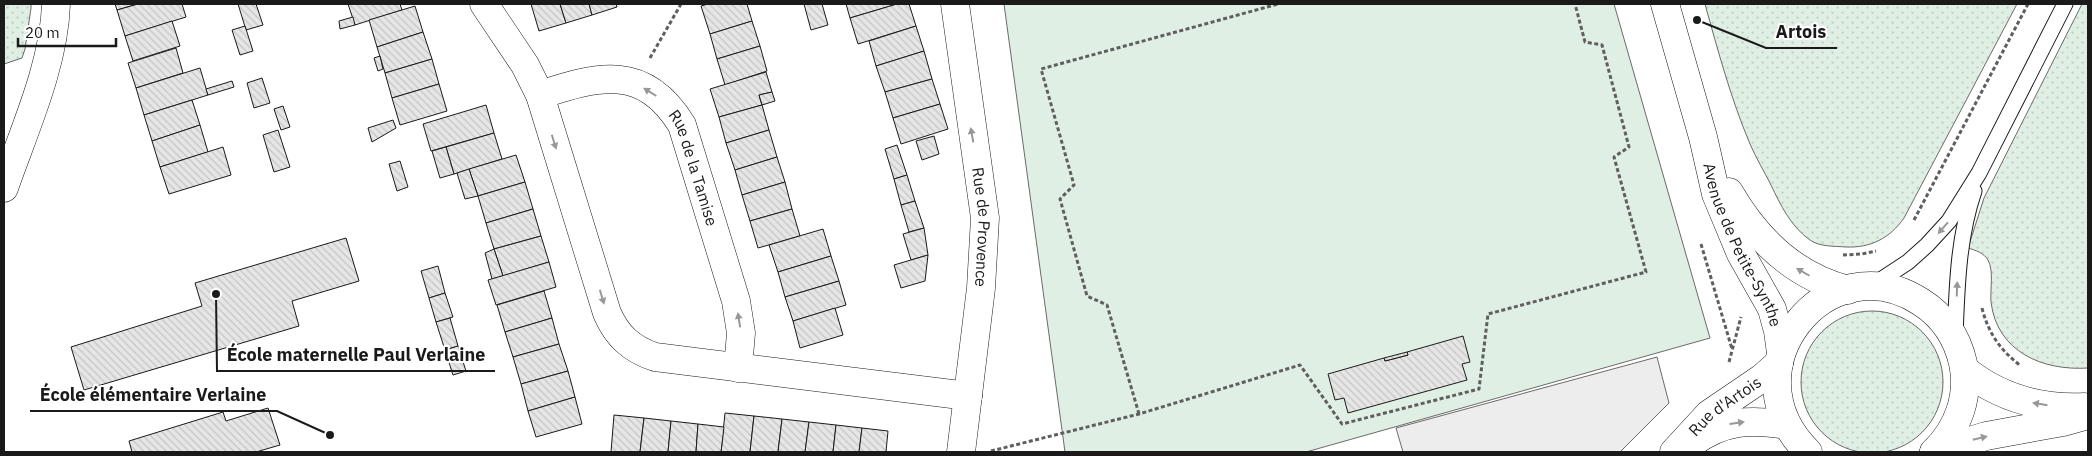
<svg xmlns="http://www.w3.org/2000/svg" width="2092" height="456" viewBox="0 0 2092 456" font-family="'IBM Plex Sans',sans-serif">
<defs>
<pattern id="grass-dots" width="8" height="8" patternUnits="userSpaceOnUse" patternTransform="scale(1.25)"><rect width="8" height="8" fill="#e0efe3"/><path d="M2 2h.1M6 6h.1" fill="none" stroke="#c0ccc2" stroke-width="1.8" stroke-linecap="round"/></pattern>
<pattern id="building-back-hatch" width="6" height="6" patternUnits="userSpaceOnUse" patternTransform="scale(1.25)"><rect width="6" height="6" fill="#e6e6e6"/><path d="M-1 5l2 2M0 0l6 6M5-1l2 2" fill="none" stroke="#c5c5c5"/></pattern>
</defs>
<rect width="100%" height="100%" fill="#fff"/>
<g fill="url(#grass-dots)" stroke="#6a6a6a">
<polygon points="4,4 31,4 31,8 25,49 22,58 4,64"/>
<path d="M1705,4H2017L1904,218C1890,238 1871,248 1846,247C1834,246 1820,247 1810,240C1791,227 1780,204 1771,185C1764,171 1756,158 1750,144C1731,99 1718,51 1705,4Z"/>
<path d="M2082,4H2088V368C2043,371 1997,352 1991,302C1990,289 1994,271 1988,260C1984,253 1975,250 1968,248L1984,198Z"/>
<circle cx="1872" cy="382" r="71"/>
</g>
<polygon fill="#e0efe3" stroke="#6a6a6a" points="1004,4 1614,4 1710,338 1306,452 1065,452"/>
<polygon fill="#ededed" stroke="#6a6a6a" points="1657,357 1669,403 1620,452 1403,452 1396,428"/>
<g fill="url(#building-back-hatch)" stroke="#1a1a1a">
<polygon points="115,4 138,4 117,10"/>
<polygon points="138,4 182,4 186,17 125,36 117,10"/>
<polygon points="238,4 256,4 263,25 246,30"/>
<polygon points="348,4 400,4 402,10 355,25"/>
<polygon points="531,4 560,4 566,23 539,31"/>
<polygon points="560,4 589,4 592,15 566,23"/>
<polygon points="589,4 616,4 617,7 592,15"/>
<polygon points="708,4 747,4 752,21 710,34 701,6"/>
<polygon points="804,4 822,4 828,25 811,30"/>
<polygon points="846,4 897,4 850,18"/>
<polygon points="897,4 909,4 916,26 858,44 850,18"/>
<polygon points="415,6 423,32 377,47 369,20"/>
<polygon points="353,17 355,25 340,29 339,21"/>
<polygon points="172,21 180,46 133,61 125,36"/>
<polygon points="752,21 760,46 717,59 710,34"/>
<polygon points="245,26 253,51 240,55 232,30"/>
<polygon points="916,26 924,51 876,66 869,41"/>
<polygon points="423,32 432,59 385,73 377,47"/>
<polygon points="760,46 767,71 725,85 717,59"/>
<polygon points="176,48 183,73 136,88 128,63"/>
<polygon points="924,51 932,79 885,92 876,66"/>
<polygon points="380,56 383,69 378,71 374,58"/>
<polygon points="432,59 439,84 392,98 385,73"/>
<polygon points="200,68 208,95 144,115 136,88"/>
<polygon points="766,72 772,92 759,95 762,105 719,117 710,89"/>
<polygon points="262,78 270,103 254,108 247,83"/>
<polygon points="932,79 940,104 893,118 885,92"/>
<polygon points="232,81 234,87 208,95 206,89"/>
<polygon points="439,84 447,111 400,125 392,98"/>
<polygon points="772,92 775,101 762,105 759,95"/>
<polygon points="192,100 200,125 152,141 144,115"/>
<polygon points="940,104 948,129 901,144 893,118"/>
<polygon points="486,105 494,133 431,151 423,124"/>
<polygon points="762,105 769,130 726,143 719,117"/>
<polygon points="283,106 290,127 281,130 274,109"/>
<polygon points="393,120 396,128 372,142 368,128"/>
<polygon points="200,125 208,152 160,167 152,141"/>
<polygon points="278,130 290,167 274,172 263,135"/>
<polygon points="769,130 777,157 735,170 726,143"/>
<polygon points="494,133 502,159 454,174 446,147"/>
<polygon points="934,136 939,154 922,160 916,141"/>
<polygon points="897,145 907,175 894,179 885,149"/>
<polygon points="223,147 231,175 169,194 160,167"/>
<polygon points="446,147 454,174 440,178 432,151"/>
<polygon points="516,155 525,182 478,196 469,169"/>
<polygon points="777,157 785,182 742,195 735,170"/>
<polygon points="400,161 408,187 397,191 389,164"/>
<polygon points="469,169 478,196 465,199 457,173"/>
<polygon points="907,175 915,201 901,205 894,179"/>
<polygon points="525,182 533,209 486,223 478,196"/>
<polygon points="785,182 792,209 750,221 742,195"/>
<polygon points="915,201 924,228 909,232 901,205"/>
<polygon points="533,209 541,236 494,249 486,223"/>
<polygon points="792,209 800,236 758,248 750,221"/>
<polygon points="924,228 928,255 911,260 903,234"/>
<polygon points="823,229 831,256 778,272 769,245"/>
<polygon points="541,236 549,262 503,276 494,249"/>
<polygon points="346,238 359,281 292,301 299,326 84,390 71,347 202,306 195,283"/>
<polygon points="494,249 503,276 492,279 485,253"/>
<polygon points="928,255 925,281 901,288 894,265"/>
<polygon points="831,256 839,281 785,297 778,272"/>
<polygon points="549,262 556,287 496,305 488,280"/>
<polygon points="438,266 445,293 429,298 421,271"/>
<polygon points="839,281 846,305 793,321 785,297"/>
<polygon points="544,291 552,318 505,332 497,305"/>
<polygon points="445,293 453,317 436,322 429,298"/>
<polygon points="835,308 843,335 800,348 793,321"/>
<polygon points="450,318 458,346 445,350 436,322"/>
<polygon points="552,318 559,344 513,357 505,332"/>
<polygon points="1463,336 1470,362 1462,364 1467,380 1348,413 1344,398 1335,400 1328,374 1384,358 1385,361 1408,355 1407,352"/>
<polygon points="559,344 568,371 521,384 513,357"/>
<polygon points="458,346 466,371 453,375 445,350"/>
<polygon points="1407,352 1408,355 1385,361 1384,358"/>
<polygon points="568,371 575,397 528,411 521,384"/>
<polygon points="575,397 582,424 536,437 528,411"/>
<polygon points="268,408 280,445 256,452 132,452 129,441 223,412 226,421"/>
<polygon points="725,413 754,416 750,452 721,452"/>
<polygon points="614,415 644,418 640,452 611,452"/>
<polygon points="754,416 782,419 778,452 750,452"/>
<polygon points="644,418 671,421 668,452 640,452"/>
<polygon points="782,419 809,422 805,452 778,452"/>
<polygon points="671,421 698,424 696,452 668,452"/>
<polygon points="809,422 836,425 833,452 805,452"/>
<polygon points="698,424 724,427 721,452 696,452"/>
<polygon points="836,425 862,428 859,452 833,452"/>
<polygon points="862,428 888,431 886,452 859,452"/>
</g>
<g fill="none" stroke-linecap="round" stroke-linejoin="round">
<g stroke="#1a1a1a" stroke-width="17">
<g id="service">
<polyline points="1873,285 1908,262 1927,245 1949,221 1979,173 2065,4"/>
<path d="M1955,336C1957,287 1958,238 1974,191"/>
</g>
</g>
<g stroke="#1a1a1a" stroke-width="29">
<g id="minor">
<path d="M484,4L525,65L540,95L607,313C617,336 631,349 655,357L968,396"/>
<path id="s1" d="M955,4L985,218L981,288L961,452"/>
<path id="s2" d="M540,95C598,76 644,63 682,125L736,301L741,333L738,368"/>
<path d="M4,188C24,130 54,66 56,4"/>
<path d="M1692,443C1723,420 1750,419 1787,425"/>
<path id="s3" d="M1674,452L1709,414L1762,378L1779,363"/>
</g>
</g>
<g stroke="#1a1a1a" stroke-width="29">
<g id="tertiary">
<path id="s4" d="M1665,4L1703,137L1716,194L1741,254L1772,309L1778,331L1781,353"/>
<path d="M1729,192C1756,239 1794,276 1848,290"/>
<path d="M1965,370C2000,398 2039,409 2084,407"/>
<path d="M1808,452C1724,369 1827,241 1921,302C1943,316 1957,337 1963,363C1970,396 1958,429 1934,452"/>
<polyline points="1934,452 1986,436 2063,422 2088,415"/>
</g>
</g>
<g stroke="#5f5f5f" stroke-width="3" stroke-dasharray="4 2.5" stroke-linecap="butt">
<polyline points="650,58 681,4"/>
<polyline points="1914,220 2028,4"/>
<polyline points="1701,244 1732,349"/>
<polyline points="1843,255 1862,254 1876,251"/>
<path d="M1982,308C1988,333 2001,351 2021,366"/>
<polyline points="1729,362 1741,317"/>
<polyline points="1139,414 1107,305 1087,296 1060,199 1074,185 1041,69 1278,4"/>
<polyline points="991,451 1139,414 1300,365 1342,424 1479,389 1488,314 1646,272 1614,157 1629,147 1602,45 1585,42 1575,4"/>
</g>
<use href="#service" stroke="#fff" stroke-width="15"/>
<use href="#minor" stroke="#fff" stroke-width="28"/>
<use href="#tertiary" stroke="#fff" stroke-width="28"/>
</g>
<defs><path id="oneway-solid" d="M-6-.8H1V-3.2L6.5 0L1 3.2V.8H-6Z" transform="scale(1.25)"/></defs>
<g fill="#989898">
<use href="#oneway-solid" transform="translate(650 92) rotate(-148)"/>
<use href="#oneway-solid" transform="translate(972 135) rotate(-100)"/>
<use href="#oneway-solid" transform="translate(554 142) rotate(73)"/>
<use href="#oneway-solid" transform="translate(1943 228) rotate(131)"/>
<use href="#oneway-solid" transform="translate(1803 272) rotate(-150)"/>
<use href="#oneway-solid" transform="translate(1957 289) rotate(-88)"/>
<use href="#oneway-solid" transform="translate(602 297) rotate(73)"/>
<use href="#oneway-solid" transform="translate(739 320) rotate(-99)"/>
<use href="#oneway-solid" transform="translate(2040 404) rotate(-171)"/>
<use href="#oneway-solid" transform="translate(1737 423) rotate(-8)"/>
<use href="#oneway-solid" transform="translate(1980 438) rotate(-13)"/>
</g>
<g text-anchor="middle" stroke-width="4" stroke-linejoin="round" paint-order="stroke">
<g font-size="16" fill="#1a1a1a" stroke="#fff">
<text dy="6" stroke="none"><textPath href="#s2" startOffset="206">Rue de la Tamise</textPath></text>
<text dy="6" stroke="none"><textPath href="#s1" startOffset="225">Rue de Provence</textPath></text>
<text dy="6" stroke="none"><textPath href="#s4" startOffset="254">Avenue de Petite-Synthe</textPath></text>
<text dy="6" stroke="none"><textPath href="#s3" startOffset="69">Rue d'Artois</textPath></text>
</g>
</g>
<path fill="none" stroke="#1a1a1a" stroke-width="2" d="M1697 20L1766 48H1837M216 294L217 371H495M330 435L277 411H30"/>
<g fill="#1a1a1a" stroke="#fff" stroke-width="2">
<circle cx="1697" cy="20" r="5"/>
<circle cx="216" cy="294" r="5"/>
<circle cx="330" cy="435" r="5"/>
</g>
<g font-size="18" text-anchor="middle" font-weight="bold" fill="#1a1a1a" stroke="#fff" stroke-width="4" stroke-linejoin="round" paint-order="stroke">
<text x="1801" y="38">Artois</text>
<text x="356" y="361">École maternelle Paul Verlaine</text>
<text x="153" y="401">École élémentaire Verlaine</text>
</g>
<rect width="2092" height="456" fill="none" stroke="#1a1a1a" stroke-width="10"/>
<path d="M18 38v8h98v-8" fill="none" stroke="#1a1a1a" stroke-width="2.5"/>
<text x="25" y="38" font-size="15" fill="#1a1a1a" stroke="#ffffff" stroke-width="4" paint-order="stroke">20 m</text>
</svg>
